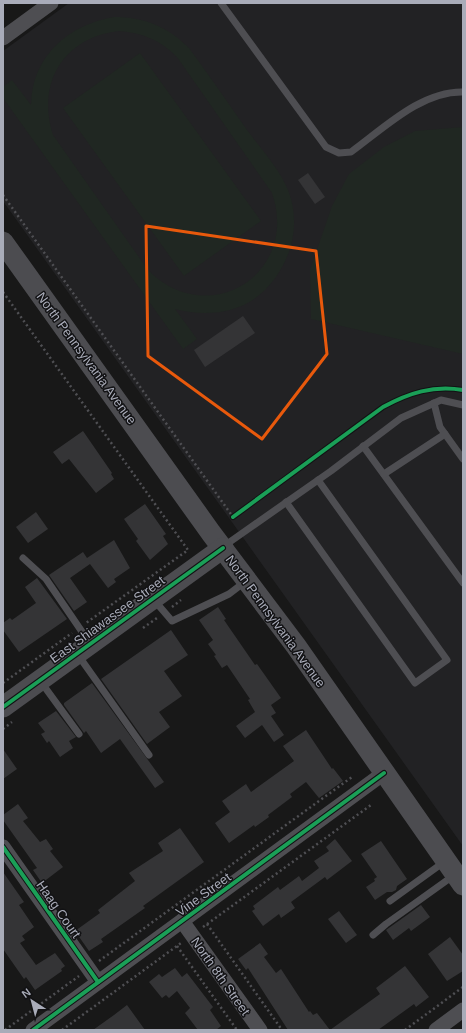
<svg xmlns="http://www.w3.org/2000/svg" width="466" height="1033" viewBox="0 0 466 1033" font-family="Arial,sans-serif">
<rect width="100%" height="100%" fill="#181818"/>
<polygon fill="#222224" points="69,3 463,3 463,846 3,201 3,51"/>
<g fill="#202722" fill-rule="evenodd">
<path d="M114,17C145,17 168,27 189,48C209,75 228,103 247,130C261,149 279,168 288,190C302,226 291,263 265,290C241,314 206,317 175,309L197,339L183,349L3,98V87L12,80L31,105C32,56 68,25 114,17ZM119,31C143,33 160,40 177,57L272,193C300,274 208,331 148,270L53,135C36,83 64,37 119,31Z"/>
<polygon points="140,53 261,221 184,276 63,108"/>
<polygon points="463,127 463,354 311,319 310,270 332,206 349,174 384,147 415,131"/>
</g>
<g fill="#343436">
<polygon points="308,173 325,197 315,204 298,180"/>
<polygon points="243,316 255,333 205,367 194,350"/>
<polygon points="83,431 112,473 111,474 114,479 96,493 69,459 62,464 53,452"/>
<polygon points="145,504 166,534 163,536 168,544 150,560 136,541 138,539 124,519"/>
<polygon points="36,512 48,529 28,543 16,527"/>
<polygon points="114,540 130,568 114,579 116,582 108,588 90,564 70,578 87,602 74,611 49,575 83,552 87,558"/>
<polygon points="37,578 67,619 19,652 3,630 3,623 10,618 12,620 36,603 25,587"/>
<polygon points="218,607 226,619 224,620 255,665 257,664 281,698 271,705 276,713 271,716 284,735 274,742 262,725 245,738 236,726 255,712 248,700 250,699 227,665 222,668 214,656 216,655 208,644 213,640 199,620"/>
<polygon points="171,630 188,655 164,671 182,696 159,712 170,727 147,744 101,679"/>
<polygon points="92,683 164,782 155,788 120,739 101,753 86,731 84,733 64,705 64,703"/>
<polygon points="56,711 76,737 69,741 73,748 60,757 49,741 47,743 41,734 45,732 38,723"/>
<polygon points="306,730 332,769 333,768 343,781 319,798 306,782 290,794 292,797 268,815 269,817 255,827 254,825 229,843 215,823 230,812 222,801 246,784 251,792 294,761 283,746"/>
<polygon points="3,749 17,769 3,779"/>
<polygon points="18,804 28,818 23,821 40,842 46,839 53,849 50,851 63,867 42,883 33,870 37,868 3,820 3,815"/>
<polygon points="180,828 204,862 143,906 145,908 101,939 103,942 89,951 75,931 100,913 98,910 135,881 129,873 163,851 158,843"/>
<polygon points="335,839 352,861 327,880 325,877 291,902 295,908 281,918 279,914 263,926 252,911 255,909 253,906 278,887 280,890 299,876 302,881 319,868 314,861 329,851 326,847"/>
<polygon points="381,841 407,879 397,886 396,890 392,892 387,892 375,900 366,887 375,881 374,879 377,877 361,854"/>
<polygon points="3,872 24,902 19,905 34,927 22,936 25,940 20,943 36,965 55,953 65,966 61,969 62,971 35,990 26,977 24,979 3,949"/>
<polygon points="421,905 430,917 411,931 409,928 393,940 386,930"/>
<polygon points="339,911 357,935 346,943 328,919"/>
<polygon points="450,937 463,955 463,971 447,981 428,954"/>
<polygon points="260,943 268,954 264,957 276,973 281,969 309,1012 310,1011 313,1015 317,1013 330,1030 288,1030 248,968 246,970 238,959"/>
<polygon points="405,966 429,997 416,1007 414,1004 378,1030 330,1030 380,994 376,988"/>
<polygon points="175,968 182,977 187,973 213,1007 210,1010 221,1026 216,1030 198,1030 185,1013 190,1008 177,991 169,998 166,995 162,998 149,982 159,974 162,977"/>
<polygon points="127,1005 145,1030 93,1030 114,1015"/>
</g>
<g fill="none" stroke-linecap="round" stroke-linejoin="round">
<g stroke="#4f4f53" stroke-width="2.5" stroke-dasharray="2 3" stroke-linecap="butt">
<polyline points="3,195 233,517"/>
<polyline points="3,292 188,550 86,623"/>
<polyline points="172,607 181,600"/>
<polyline points="143,628 157,618"/>
<polyline points="3,683 72,633"/>
<polyline points="3,729 12,722"/>
<polyline points="207,924 282,1030"/>
<polyline points="203,927 371,805"/>
<polyline points="177,946 237,1030"/>
<polyline points="99,961 352,777"/>
<polyline points="5,1030 79,976"/>
<polyline points="62,1030 181,943"/>
<polyline points="405,1030 463,987"/>
</g>
<g stroke="#4e4e52" stroke-width="7">
<path d="M221,3L326,147L339,153L351,152C383,129 421,91 463,92"/>
<polyline points="434,403 440,427 463,459"/>
<polyline points="363,446 463,583"/>
<polyline points="384,474 445,434"/>
<polyline points="286,502 415,683 447,660 318,480"/>
<polyline points="224,546 331,471 401,418 441,400 463,405"/>
<polyline points="23,558 46,579 89,642"/>
<polyline points="154,600 172,621 229,594 246,581"/>
<polyline points="78,655 149,755"/>
<polyline points="41,682 79,734"/>
<polyline points="390,901 444,862"/>
<polyline points="373,935 386,924 453,876"/>
</g>
<g stroke="#4e4e52" stroke-width="15">
<polyline points="3,38 51,3"/>
<polyline points="3,847 98,982"/>
<polyline points="182,921 260,1030"/>
<polyline points="33,1030 384,773"/>
<polyline points="436,1030 463,1010"/>
</g>
<g stroke="#4c4c50" stroke-width="21">
<polyline points="3,242 211,533 296,646 463,885"/>
<polyline points="3,707 223,548"/>
</g>
<g stroke="#121214" stroke-width="6">
<g id="cycleway">
<path d="M233,517L383,407C409,393 433,385 463,390"/>
<polyline points="3,707 223,548"/>
<polyline points="3,847 98,982"/>
<polyline points="33,1030 384,773"/>
</g>
</g>
<use href="#cycleway" stroke="#1a9f57" stroke-width="4"/>
</g>
<path fill="none" stroke="#e8590c" stroke-width="3" stroke-linejoin="round" d="M146,226L316,251L327,354L262,439L148,356Z"/>
<g text-anchor="middle" stroke-width="3" stroke-linejoin="round" paint-order="stroke">
<g font-size="13" fill="#a9acb9" stroke="#121214">
<text transform="translate(87 358) rotate(54)" y="5">North Pennsylvania Avenue</text>
<text transform="translate(107 619) rotate(-36)" y="5">East Shiawassee Street</text>
<text transform="translate(276 621) rotate(54)" y="5">North Pennsylvania Avenue</text>
<text transform="translate(203 894) rotate(-36)" y="5">Vine Street</text>
<text transform="translate(59 909) rotate(55)" y="5">Haag Court</text>
<text transform="translate(221 976) rotate(55)" y="5">North 8th Street</text>
</g>
</g>
<rect width="466" height="1033" fill="none" stroke="#a9acb9" stroke-width="8"/>
<g transform="translate(32 1001) rotate(324)" stroke="#121214" stroke-width="3" paint-order="stroke">
<path d="M0-3L7 15L0 10L-7 15Z" fill="#a9acb9"/>
<text y="-6" font-size="11" font-weight="bold" text-anchor="middle" fill="#a9acb9">N</text>
</g>
</svg>
